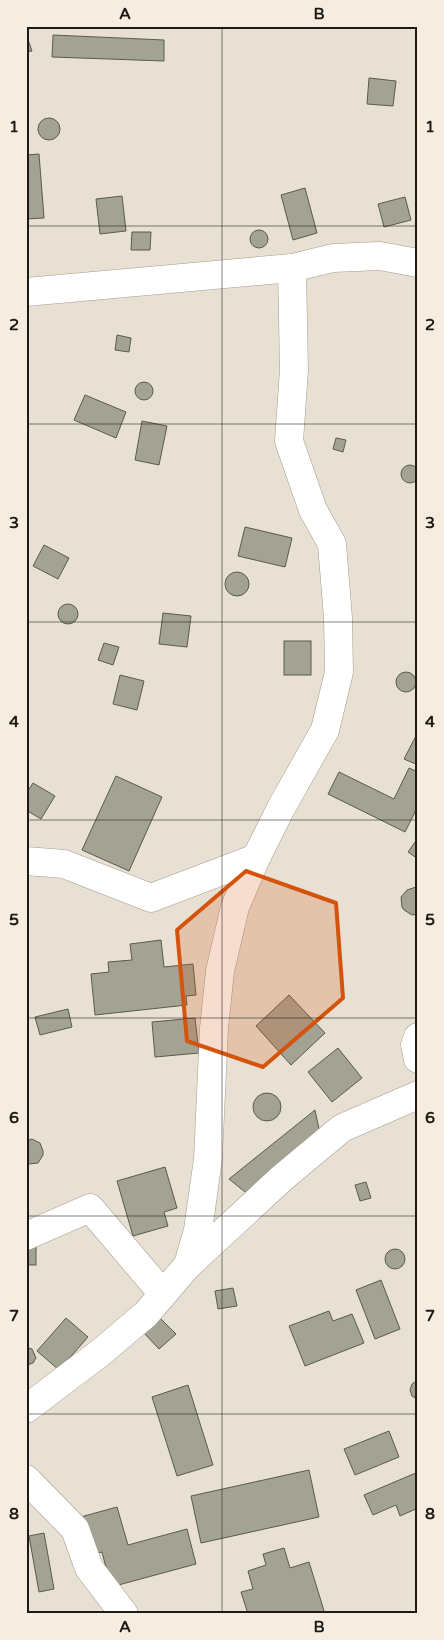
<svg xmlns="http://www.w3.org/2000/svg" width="444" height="1640" viewBox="0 0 444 1640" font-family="'Varela Round',sans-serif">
<rect width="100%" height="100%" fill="#e8e0d3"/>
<g fill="#a3a394" stroke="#5a5a4d">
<polygon points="26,34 32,51 26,52"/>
<polygon points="53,35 164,40 164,61 52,57"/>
<polygon points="369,78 396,81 393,106 367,104"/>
<circle cx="49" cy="129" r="11"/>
<polygon points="39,154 44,218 26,219 26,155"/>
<polygon points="305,188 317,233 293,240 281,195"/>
<polygon points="122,196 126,231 100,234 96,199"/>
<polygon points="405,197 411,220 384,227 378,204"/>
<circle cx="259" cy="239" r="9"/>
<polygon points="132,232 151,232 150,250 131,250"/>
<polygon points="117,335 131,338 129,352 115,350"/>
<circle cx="144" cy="391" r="9"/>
<polygon points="85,395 126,412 116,438 74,420"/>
<polygon points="142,421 167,426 159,465 135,460"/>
<polygon points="336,438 346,440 343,452 333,449"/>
<circle cx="410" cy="474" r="9"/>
<polygon points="245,527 292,538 285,567 238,556"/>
<polygon points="44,545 69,558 58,579 33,566"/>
<circle cx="237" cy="584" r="12"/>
<circle cx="68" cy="614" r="10"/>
<polygon points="163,613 191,616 187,647 159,644"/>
<rect x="284" y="641" width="27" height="34"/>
<polygon points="104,643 119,647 113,665 98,660"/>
<circle cx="406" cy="682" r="10"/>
<polygon points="120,675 144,681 137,710 113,704"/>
<polygon points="418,732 418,765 404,759"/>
<polygon points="409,768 418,772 418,806 405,832 328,794 339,772 394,799"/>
<polygon points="116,776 162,797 129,871 82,850"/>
<polygon points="33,783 55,796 41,819 26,810 26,794"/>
<polygon points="418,838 418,859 408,852"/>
<polygon points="416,887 418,888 418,914 412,915 404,910 402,907 401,897 407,890"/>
<polygon points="161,940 164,967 193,964 196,995 186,996 187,1005 95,1015 91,974 109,972 108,962 132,960 130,944"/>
<polygon points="289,995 325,1033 291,1065 256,1026"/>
<polygon points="68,1009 72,1027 40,1035 35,1017"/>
<polygon points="195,1018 199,1053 155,1057 152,1022"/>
<polygon points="338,1048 362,1078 332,1102 308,1072"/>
<circle cx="267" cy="1107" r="14"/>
<polygon points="315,1110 320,1134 255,1200 229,1179"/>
<polygon points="32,1139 40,1143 43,1151 43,1155 38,1163 29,1164 26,1164 26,1141"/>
<polygon points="165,1167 177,1208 164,1212 168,1226 133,1236 117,1181"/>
<polygon points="366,1182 371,1198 360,1201 355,1185"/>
<rect x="26" y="1246" width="10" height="19"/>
<circle cx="395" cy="1259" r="10"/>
<polygon points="381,1280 400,1329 375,1339 356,1290"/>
<polygon points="233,1288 237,1306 218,1309 215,1291"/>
<polygon points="329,1311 333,1321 352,1314 364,1343 305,1366 289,1326"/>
<polygon points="159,1317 176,1334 159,1349 143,1332"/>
<polygon points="66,1318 88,1337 59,1370 37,1351"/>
<polygon points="26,1347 32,1349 36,1358 33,1363 27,1365"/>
<polygon points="418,1380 418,1400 412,1396 410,1390 412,1384"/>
<polygon points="188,1385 213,1465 177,1476 152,1397"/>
<polygon points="389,1431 399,1457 355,1475 344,1449"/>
<polygon points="309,1470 319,1517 201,1543 191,1496"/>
<polygon points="418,1472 418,1508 400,1516 396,1505 373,1515 364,1495"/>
<polygon points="117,1507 128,1545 187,1529 196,1564 111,1587 102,1552 87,1556 77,1518"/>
<polygon points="44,1533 54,1589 39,1592 29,1536"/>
<polygon points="284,1548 290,1568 309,1562 325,1614 248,1614 241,1592 253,1589 248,1571 266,1565 263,1554"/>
</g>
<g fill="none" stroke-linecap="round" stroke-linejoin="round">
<g stroke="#a39b8f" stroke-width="29">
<g id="street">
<polyline points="26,292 292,268 333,258 380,256 418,263"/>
<polyline points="26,861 64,864 151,898 256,858"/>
<polyline points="418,1037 415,1045 418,1059"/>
<polyline points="26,1236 90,1208 163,1294"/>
<polyline points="188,1265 198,1230 208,1159 214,1028 220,971 235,907 256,858 281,808 325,730 339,672 338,618 332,544 313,510 289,441 294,370 292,268"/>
<polyline points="26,1409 100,1353 146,1314 188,1265 282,1178 342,1128 418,1095"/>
<polyline points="26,1479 75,1529 89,1568 124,1614"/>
</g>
</g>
<use href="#street" stroke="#fff" stroke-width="28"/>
</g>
<path fill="#d4530d" fill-opacity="0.2" stroke="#d4530d" stroke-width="4" stroke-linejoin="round" d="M246,871L336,903L343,998L263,1067L187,1041L177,930Z"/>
<path fill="none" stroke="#1e1b17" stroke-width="1" stroke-opacity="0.55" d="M222,26V1614M26,226H418M26,424H418M26,622H418M26,820H418M26,1018H418M26,1216H418M26,1414H418"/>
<rect width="444" height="1640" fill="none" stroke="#f6ede0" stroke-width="55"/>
<rect x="28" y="28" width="388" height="1584" fill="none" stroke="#1e1b17" stroke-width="2"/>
<g font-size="16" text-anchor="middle" font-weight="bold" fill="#1e1b17">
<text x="125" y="19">A</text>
<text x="319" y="19">B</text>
<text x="14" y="132">1</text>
<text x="430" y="132">1</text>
<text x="14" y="330">2</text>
<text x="430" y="330">2</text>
<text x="14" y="528">3</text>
<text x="430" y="528">3</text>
<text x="14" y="727">4</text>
<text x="430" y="727">4</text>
<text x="14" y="925">5</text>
<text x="430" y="925">5</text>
<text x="14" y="1123">6</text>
<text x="430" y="1123">6</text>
<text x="14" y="1321">7</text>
<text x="430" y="1321">7</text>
<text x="14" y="1519">8</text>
<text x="430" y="1519">8</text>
<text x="125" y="1632">A</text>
<text x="319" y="1632">B</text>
</g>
</svg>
